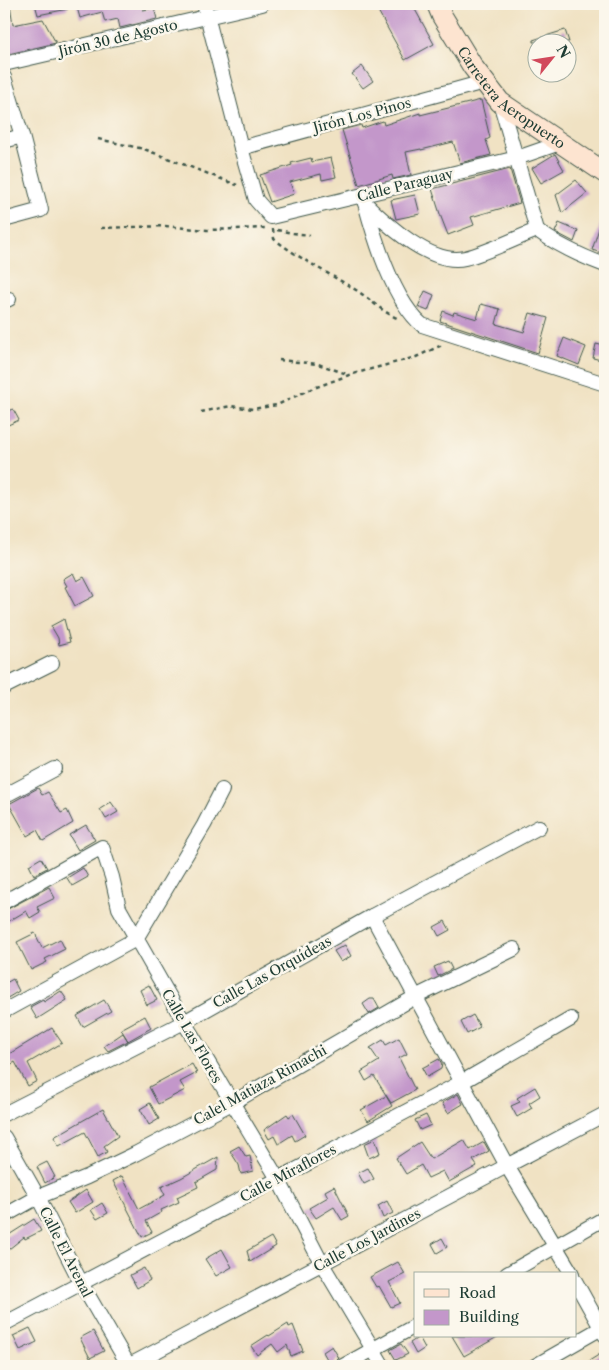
<svg xmlns="http://www.w3.org/2000/svg" width="609" height="1370" viewBox="0 0 609 1370" font-family="'Libre Caslon Text',serif">
<rect width="100%" height="100%" fill="#fbf7ec"/>
<filter id="ink" filterUnits="userSpaceOnUse"><feTurbulence type="fractalNoise" baseFrequency=".02" numOctaves="2"/><feDisplacementMap in="SourceGraphic" scale="10" xChannelSelector="R" yChannelSelector="G"/><feConvolveMatrix kernelMatrix="1 2 1 2 8 2 1 2 1" color-interpolation-filters="sRGB"/></filter>
<filter id="wash" filterUnits="userSpaceOnUse"><feTurbulence type="fractalNoise" baseFrequency=".0096" numOctaves="4" result="noise"/><feDisplacementMap in="SourceGraphic" scale="20" xChannelSelector="R" yChannelSelector="G"/><feGaussianBlur stdDeviation="1.12" result="paint"/><feColorMatrix in="noise" values="0 0 0 0 0 0 0 0 0 0 0 0 0 0 0 0 0 1.4 0 .05"/><feComposite in="paint" operator="in"/></filter>
<g filter="url(#wash)">
<rect width="100%" height="100%" fill="#f0e2c3"/>
<g id="blocks">
<g fill="#c397ca">
<polygon points="4,4 10,4 13,25 43,19 56,43 4,55"/>
<polygon points="35,4 67,4 68,9 38,15"/>
<polygon points="76,4 141,4 143,10 154,8 157,19 120,28 118,19 105,22 102,12 80,18"/>
<polygon points="387,4 412,4 434,44 405,60 377,9"/>
<polygon points="565,30 569,42 533,42 533,40"/>
<polygon points="362,66 373,81 363,88 352,74"/>
<polygon points="481,100 490,138 486,140 491,155 460,163 453,142 421,150 421,149 406,152 411,175 393,179 392,175 359,185 342,130 361,125 362,128 383,121 384,125 420,113 420,115"/>
<polygon points="555,154 564,170 541,183 532,168"/>
<polygon points="311,158 312,162 331,158 336,177 322,180 321,174 290,182 294,194 270,202 260,175 292,165 291,163"/>
<polygon points="510,169 520,203 471,217 474,225 448,235 441,217 432,189"/>
<polygon points="576,180 587,193 562,213 556,195"/>
<polygon points="415,195 420,214 396,219 391,200"/>
<polygon points="603,216 605,216 605,254 592,250"/>
<polygon points="559,223 578,231 574,242 555,232"/>
<polygon points="425,291 434,295 428,311 418,307"/>
<polygon points="481,304 500,309 496,324 524,332 530,313 548,318 538,353 440,321 443,311 453,315 454,312 477,319"/>
<polygon points="564,338 586,347 579,365 557,356"/>
<polygon points="596,344 605,346 605,361 593,358"/>
<polygon points="13,409 19,420 8,425 4,414"/>
<polygon points="73,573 77,581 84,577 94,596 75,606 65,587 67,586 63,579"/>
<polygon points="64,619 70,642 59,645 58,638 51,626"/>
<polygon points="38,788 42,795 48,792 61,813 67,810 73,823 43,841 37,830 27,836 9,804"/>
<polygon points="111,802 118,812 106,819 100,809"/>
<polygon points="86,825 95,840 78,850 69,835"/>
<polygon points="41,858 47,868 34,875 29,865"/>
<polygon points="83,868 88,877 72,886 67,878"/>
<polygon points="49,887 55,898 37,907 40,912 30,918 26,911 4,924 4,911"/>
<polygon points="445,921 450,930 439,936 434,927"/>
<polygon points="35,933 42,948 60,939 65,949 45,959 47,962 31,970 17,942"/>
<polygon points="345,945 351,956 341,962 334,951"/>
<polygon points="448,961 452,969 438,976 434,967"/>
<polygon points="13,979 19,991 4,1000 4,984"/>
<polygon points="149,985 157,1000 147,1005 140,990"/>
<polygon points="61,991 67,1000 37,1019 30,1007 43,1000 44,1002"/>
<polygon points="370,999 374,999 379,1008 369,1014 363,1004"/>
<polygon points="104,1000 111,1011 83,1027 77,1016"/>
<polygon points="473,1015 480,1027 467,1034 461,1022"/>
<polygon points="145,1016 151,1028 128,1041 121,1029"/>
<polygon points="52,1028 62,1043 28,1063 37,1081 28,1086 15,1062 4,1069 4,1057"/>
<polygon points="123,1033 128,1041 108,1051 104,1046"/>
<polygon points="399,1038 407,1054 399,1058 415,1090 391,1103 374,1076 366,1081 361,1072 379,1061 370,1048 383,1040 386,1045"/>
<polygon points="439,1059 442,1064 441,1069 427,1077 422,1068"/>
<polygon points="192,1064 197,1073 180,1082 185,1090 158,1104 149,1087"/>
<polygon points="535,1087 540,1096 529,1103 532,1108 517,1117 511,1106 520,1102 517,1098"/>
<polygon points="458,1094 463,1104 448,1113 442,1103"/>
<polygon points="386,1096 392,1106 368,1121 361,1110"/>
<polygon points="150,1103 159,1119 149,1125 140,1109"/>
<polygon points="103,1109 118,1136 104,1146 107,1152 98,1157 85,1132 59,1146 54,1137"/>
<polygon points="287,1114 289,1117 293,1114 305,1135 295,1141 292,1135 278,1144 274,1136 269,1139 264,1130"/>
<polygon points="426,1115 431,1125 420,1130 415,1120"/>
<polygon points="375,1139 380,1153 369,1158 364,1144"/>
<polygon points="464,1140 470,1150 484,1142 489,1151 473,1160 477,1166 449,1182 443,1171 428,1178 421,1165 406,1174 396,1158 420,1142 431,1159"/>
<polygon points="239,1146 246,1157 250,1156 253,1171 241,1174 239,1165 230,1151"/>
<polygon points="218,1157 217,1170 196,1182 198,1187 177,1197 179,1202 161,1210 162,1212 146,1221 152,1232 142,1237 113,1181 122,1176 139,1209 165,1195 161,1187 181,1178"/>
<polygon points="47,1162 55,1177 45,1183 37,1167"/>
<polygon points="368,1168 374,1179 364,1184 358,1173"/>
<polygon points="334,1186 349,1216 342,1220 334,1207 316,1218 309,1208 328,1197 325,1191"/>
<polygon points="86,1190 93,1202 75,1213 68,1202"/>
<polygon points="387,1201 393,1213 383,1218 378,1206"/>
<polygon points="102,1203 108,1213 97,1219 91,1210"/>
<polygon points="34,1219 41,1231 25,1239 24,1237 4,1253 4,1238"/>
<polygon points="271,1237 276,1246 250,1262 247,1251"/>
<polygon points="442,1238 447,1247 437,1253 432,1244"/>
<polygon points="222,1249 232,1267 216,1276 205,1259"/>
<polygon points="398,1262 405,1274 389,1282 400,1303 391,1307 379,1286 376,1287 370,1277"/>
<polygon points="144,1268 150,1280 137,1288 130,1275"/>
<polygon points="288,1324 289,1327 293,1325 303,1351 291,1356 287,1345 278,1352 272,1344 257,1355 251,1346 268,1335 269,1336"/>
<polygon points="30,1328 37,1342 20,1350 13,1336"/>
<polygon points="93,1331 104,1351 90,1358 80,1338"/>
<polygon points="452,1336 499,1336 464,1356"/>
<polygon points="419,1337 425,1348 416,1354 410,1343"/>
<polygon points="401,1344 408,1354 396,1360 390,1350"/>
<polygon points="332,1346 339,1358 335,1362 334,1366 331,1366 323,1352"/>
<polygon points="605,1351 605,1366 581,1366"/>
</g>
</g>
</g>
<g filter="url(#ink)">
<use href="#blocks" fill-opacity="0" stroke="#3e5649" stroke-width="1"/>
<g fill="none" stroke-linecap="round" stroke-linejoin="round">
<g stroke="#3e5649" stroke-width="16">
<g id="street">
<polyline points="204,4 241,148 256,200 271,217 517,158 560,143"/>
<polyline points="4,64 262,4"/>
<polyline points="4,77 22,136 41,210 4,220"/>
<path d="M500,102L537,230C558,246 581,256 605,265"/>
<polyline points="4,141 22,136"/>
<polyline points="241,148 484,82"/>
<path d="M365,203C375,240 393,300 422,325L605,384"/>
<path d="M365,203C386,224 432,266 465,258C489,252 514,239 537,230"/>
<polyline points="4,301 9,299"/>
<polyline points="4,687 52,663"/>
<polyline points="4,796 55,769"/>
<polyline points="4,902 102,847 112,877 119,908 184,1022 278,1179 322,1264 383,1366"/>
<polyline points="372,916 507,1166 572,1274"/>
<polyline points="4,1011 136,939 204,825 222,790"/>
<polyline points="4,1114 184,1022 372,916 539,827"/>
<polyline points="4,1137 38,1197 81,1283 129,1366"/>
<polyline points="4,1216 38,1197 87,1177 135,1154 232,1103 415,997 514,949"/>
<polyline points="507,1274 605,1218"/>
<polyline points="575,1281 605,1335"/>
<polyline points="4,1324 462,1082 571,1019"/>
<polyline points="128,1366 605,1114"/>
<polyline points="343,1366 415,1326"/>
<polyline points="535,1366 605,1326"/>
</g>
</g>
<g stroke="#3e5649" stroke-width="22">
<g id="secondary">
<path id="s1" d="M437,4L442,16L473,67L500,102L605,173"/>
</g>
</g>
<g stroke="#3e5649" stroke-width="2.5" stroke-dasharray="4 4" stroke-linecap="butt">
<polyline points="98,139 144,149 237,185"/>
<polyline points="101,228 165,226 207,230 265,228"/>
<path d="M273,229L274,239C300,259 328,273 356,290C370,299 381,311 397,318"/>
<polyline points="277,230 293,233 310,235"/>
<polyline points="279,360 318,364 347,374"/>
<polyline points="201,412 231,406 253,409 277,405 306,391 349,375 416,357 442,345"/>
</g>
<use href="#street" stroke="#fff" stroke-width="14"/>
<use href="#secondary" stroke="#fde4d0" stroke-width="20"/>
</g>
</g>
<g text-anchor="middle" stroke-width="5" stroke-linejoin="round" paint-order="stroke">
<g font-size="14" fill="#1f3d34" stroke="#fbf7ec">
<text transform="translate(118 38) rotate(-13)" y="5">Jirón 30 de Agosto</text>
<text dy="5" stroke="none"><textPath href="#s1" startOffset="122">Carretera Aeropuerto</textPath></text>
<text transform="translate(362 115) rotate(-15)" y="5">Jirón Los Pinos</text>
<text transform="translate(405 185) rotate(-14)" y="5">Calle Paraguay</text>
<text transform="translate(272 972) rotate(-29)" y="5">Calle Las Orquídeas</text>
<text transform="translate(192 1036) rotate(60)" y="5">Calle Las Flores</text>
<text transform="translate(260 1085) rotate(-29)" y="5">Calel Matiaza Rimachi</text>
<text transform="translate(288 1173) rotate(-28)" y="5">Calle Miraflores</text>
<text transform="translate(367 1240) rotate(-28)" y="5">Calle Los Jardines</text>
<text transform="translate(66 1252) rotate(63)" y="5">Calle El Arenal</text>
</g>
</g>
<rect width="609" height="1370" fill="none" stroke="#fbf7ec" stroke-width="20"/>
<rect x="414" y="1272" width="162" height="65" fill="#fbf7ec" stroke="#a3ada2"/>
<rect x="424" y="1289" width="25" height="8" fill="#fde4d0" stroke="#a3ada2"/>
<text x="459" y="1298" font-size="15" fill="#1f3d34">Road</text>
<rect x="424" y="1310" width="25" height="15" fill="#c397ca" stroke="#a3ada2"/>
<text x="459" y="1322" font-size="15" fill="#1f3d34">Building</text>
<g transform="translate(552 58) rotate(60)"><circle r="24" fill="#fbf7ec" stroke="#a3ada2"/>
<path d="M0-4L9 19L0 12L-9 19Z" fill="#d1495b"/>
<text y="-8" font-size="14" font-weight="bold" text-anchor="middle" fill="#1f3d34">N</text>
</g>
</svg>
